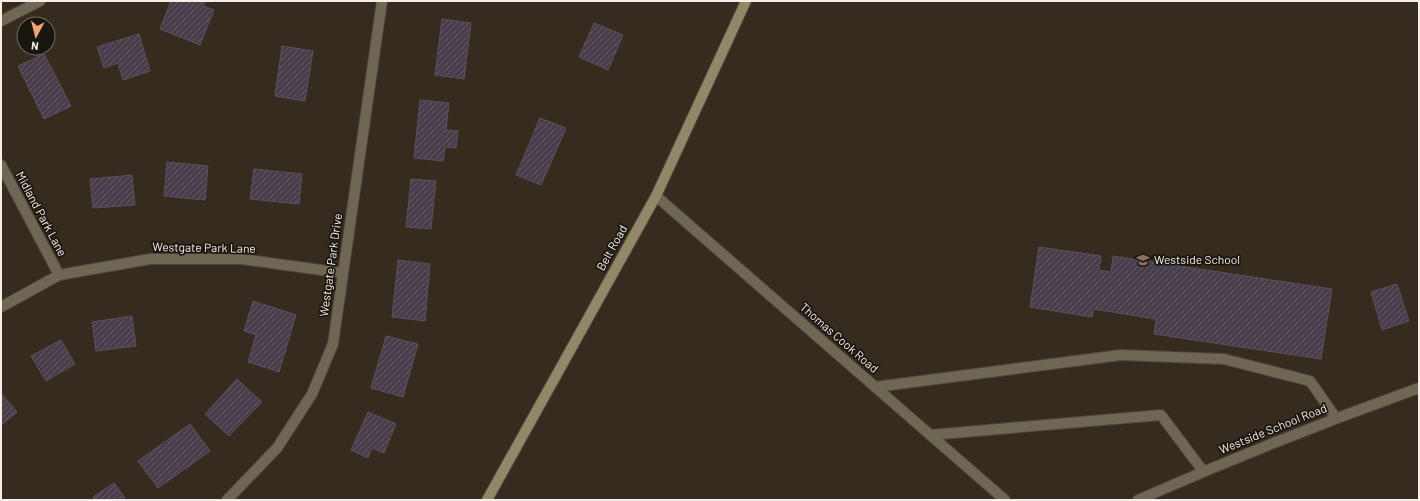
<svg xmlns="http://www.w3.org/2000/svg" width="1420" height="501" viewBox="0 0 1420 501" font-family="Barlow,sans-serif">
<defs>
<pattern id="building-hatch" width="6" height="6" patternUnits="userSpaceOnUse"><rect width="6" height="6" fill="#483d4a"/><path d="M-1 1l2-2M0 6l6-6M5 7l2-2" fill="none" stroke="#635964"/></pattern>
</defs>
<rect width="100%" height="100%" fill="#352b1e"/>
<g fill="url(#building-hatch)" stroke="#5c505d">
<polygon points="171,1 205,1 203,6 214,10 200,45 160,29"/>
<polygon points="442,19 471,23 464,79 435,75"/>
<polygon points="594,23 623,35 608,70 579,57"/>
<polygon points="139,34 150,71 123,80 118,63 104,68 97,47"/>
<polygon points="282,46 313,51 305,101 275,96"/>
<polygon points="44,54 71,106 44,119 18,66"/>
<polygon points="420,100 449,103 446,130 458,131 456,148 445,147 443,161 414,158"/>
<polygon points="540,118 566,128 541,185 516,175"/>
<polygon points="167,162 208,166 205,200 164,196"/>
<polygon points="254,169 302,174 299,204 250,199"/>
<polygon points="132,175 135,205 93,208 90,179"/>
<polygon points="411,179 436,181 431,229 406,227"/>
<polygon points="1039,247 1101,256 1099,270 1111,272 1113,256 1332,289 1321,359 1154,334 1156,319 1093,309 1092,317 1030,307"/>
<polygon points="398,260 430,264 425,321 392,317"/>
<polygon points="1397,284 1409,321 1382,330 1371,292"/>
<polygon points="253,301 296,315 279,372 248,362 256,335 244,331"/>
<polygon points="132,316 136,346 96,351 92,322"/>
<polygon points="386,336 418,344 403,397 371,388"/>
<polygon points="61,340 75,364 46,381 31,356"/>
<polygon points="237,379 262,402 229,436 205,414"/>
<polygon points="1,393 17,412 1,425"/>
<polygon points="368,412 396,424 384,453 372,448 368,458 351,450"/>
<polygon points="190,424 210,451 158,488 138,461"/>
<polygon points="114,483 126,500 95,500 93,497"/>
</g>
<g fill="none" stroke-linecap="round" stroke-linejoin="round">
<g stroke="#50463a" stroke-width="12">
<g id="lane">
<polyline points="875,387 1121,355 1224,359 1310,381 1336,418"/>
<polyline points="930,435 1161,415 1203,471"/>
</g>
</g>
<g stroke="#50463a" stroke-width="12">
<g id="street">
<polyline points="1,21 40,1"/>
<polyline points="1,165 59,275"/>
<polyline points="656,196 1005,500"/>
<polyline points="1,307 59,275 150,259 241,259 343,273"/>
<polyline points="227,500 277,448 312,394 333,344 382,1"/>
<path d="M1138,500C1231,459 1324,422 1419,388"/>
</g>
</g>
<g stroke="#50463a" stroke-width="12">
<polyline id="secondary" points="487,500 656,196 746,1"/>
</g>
<use href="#lane" stroke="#6e6754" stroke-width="10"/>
<use href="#street" stroke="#6e6754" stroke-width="10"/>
<use href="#secondary" stroke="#928768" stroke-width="10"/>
</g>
<defs>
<g id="school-bare" transform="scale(1.08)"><path d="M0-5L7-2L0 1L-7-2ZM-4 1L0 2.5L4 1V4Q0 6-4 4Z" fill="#8d6e63" stroke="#19150f" stroke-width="2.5" paint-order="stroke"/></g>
</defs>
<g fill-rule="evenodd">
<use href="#school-bare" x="1143" y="260"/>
</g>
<g text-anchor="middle" stroke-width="3.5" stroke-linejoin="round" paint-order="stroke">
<g font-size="12" fill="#f6efe7" stroke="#19150f">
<text transform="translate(41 214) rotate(62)" y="4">Midland Park Lane</text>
<text transform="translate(204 248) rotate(1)" y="4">Westgate Park Lane</text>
<text transform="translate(612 248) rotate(-61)" y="4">Belt Road</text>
<text transform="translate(331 265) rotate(-82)" y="4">Westgate Park Drive</text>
<text transform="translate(839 338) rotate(41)" y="4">Thomas Cook Road</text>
<text transform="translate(1273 429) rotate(-22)" y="4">Westside School Road</text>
</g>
<g font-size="12" fill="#f6efe7" stroke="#19150f" text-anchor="start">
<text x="1154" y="264">Westside School</text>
</g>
</g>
<rect width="1420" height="501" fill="none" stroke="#f6efe7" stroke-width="4"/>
<g transform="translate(36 36) rotate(187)"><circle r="19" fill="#19150f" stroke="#716c65"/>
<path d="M0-3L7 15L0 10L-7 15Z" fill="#efa377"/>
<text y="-6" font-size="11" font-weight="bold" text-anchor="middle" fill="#f6efe7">N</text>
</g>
</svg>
